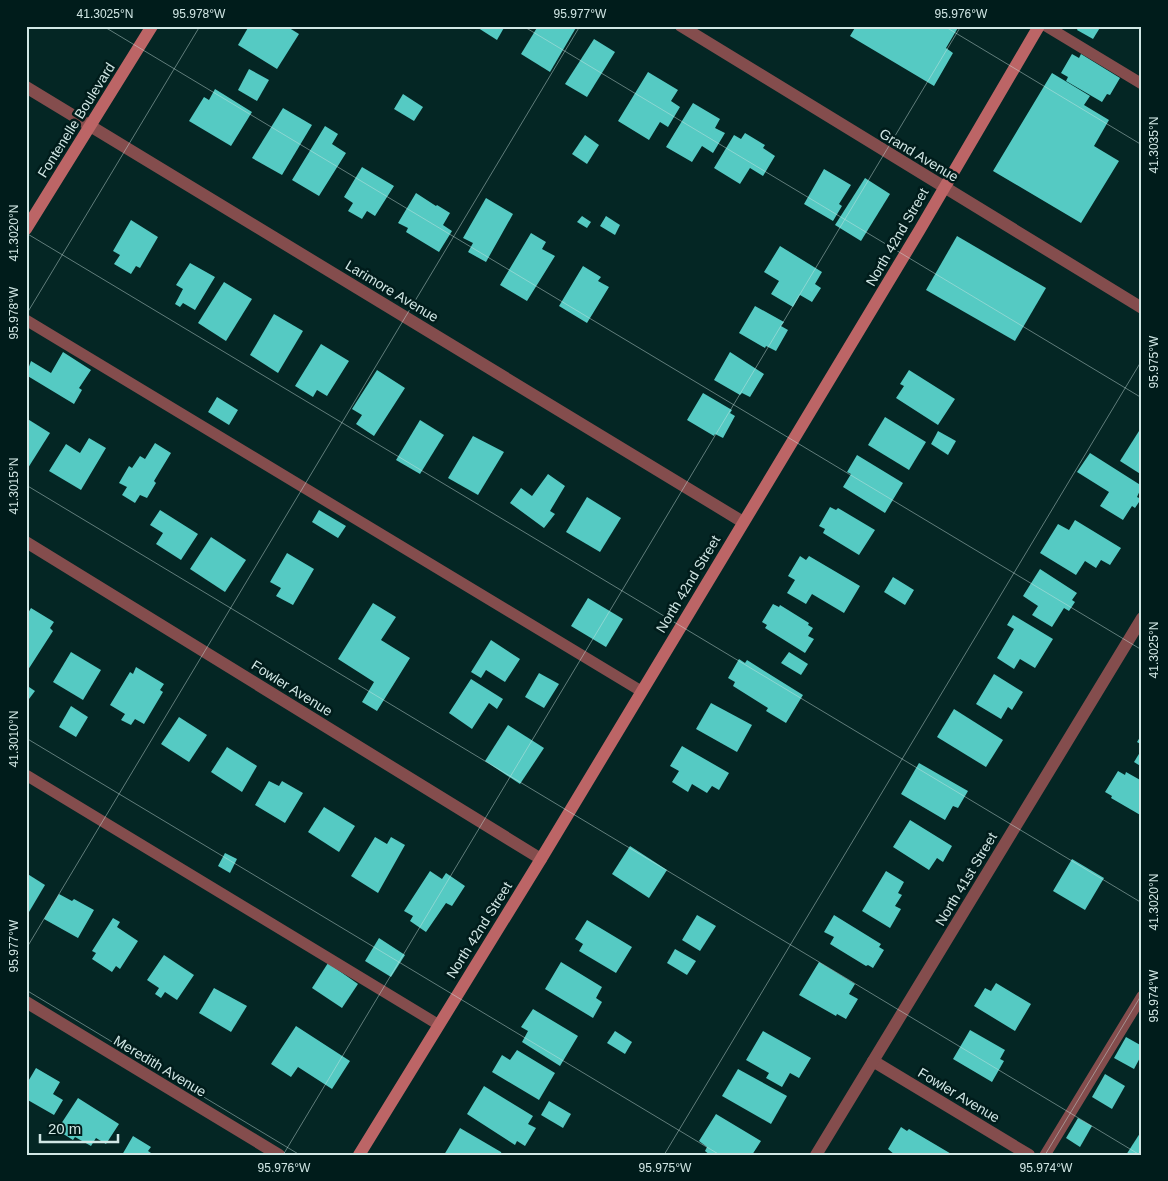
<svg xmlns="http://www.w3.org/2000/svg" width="1168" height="1181" viewBox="0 0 1168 1181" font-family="Helvetica,sans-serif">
<rect width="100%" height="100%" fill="#042624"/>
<g fill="#55cac3">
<polygon points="249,26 286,26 299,34 277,69 238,45"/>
<polygon points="475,26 505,26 497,40"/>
<polygon points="538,26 577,26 550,72 521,54"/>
<polygon points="856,26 959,26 946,48 953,53 934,86 850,36"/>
<polygon points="1079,26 1101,26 1093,39 1077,30"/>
<polygon points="594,39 615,52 587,97 565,84"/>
<polygon points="1072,54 1079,58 1081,54 1120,78 1110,95 1107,94 1102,102 1066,81 1068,77 1061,73"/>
<polygon points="249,69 269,80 257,101 238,90"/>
<polygon points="648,72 678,90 671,101 680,107 668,127 660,122 649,140 618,121"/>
<polygon points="1052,73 1090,96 1084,105 1109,120 1094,146 1119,161 1081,223 993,171"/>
<polygon points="215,89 252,112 231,146 189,121 204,97 209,100"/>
<polygon points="403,94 423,107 414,121 394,109"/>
<polygon points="693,103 720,119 715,128 725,133 713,153 702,146 692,162 666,147"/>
<polygon points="283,108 312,125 282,175 252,158"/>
<polygon points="325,126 338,134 332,144 346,153 319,196 292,180"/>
<polygon points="745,133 765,145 763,148 775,156 763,176 750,168 740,184 714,168 734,135 741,139"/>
<polygon points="585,135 599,145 587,164 572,154"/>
<polygon points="362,167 394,186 375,216 367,211 362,219 348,211 353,203 344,197"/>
<polygon points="824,169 851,185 839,204 842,206 833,221 804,204"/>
<polygon points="865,178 890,194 861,241 835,225"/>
<polygon points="416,193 436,206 437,205 450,213 443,225 452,231 439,252 406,232 408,228 398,223"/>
<polygon points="486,198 513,214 486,262 468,252 473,243 463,238"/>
<polygon points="582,216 591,222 587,228 577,222"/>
<polygon points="606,216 620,225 615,235 600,226"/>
<polygon points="131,220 158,237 140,268 136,266 131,274 114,264 120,255 113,251"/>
<polygon points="531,233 546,242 542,249 555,256 527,301 500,285"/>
<polygon points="957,236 1046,288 1015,341 926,290"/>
<polygon points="780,246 822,272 815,284 821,288 812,302 800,295 793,307 771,294 779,281 764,272"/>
<polygon points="190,263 215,277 195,310 183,303 180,307 175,304 183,289 176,285"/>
<polygon points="583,266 601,277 598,281 609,287 587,323 559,306"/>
<polygon points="224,282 252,299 226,341 198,323"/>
<polygon points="755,306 784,322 781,326 788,330 776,351 766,346 765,348 739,333"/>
<polygon points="274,314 303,331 278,373 250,355"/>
<polygon points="321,344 349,361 327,396 317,390 313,397 295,386"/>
<polygon points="63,352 91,370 79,388 82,390 74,404 26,375 31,361 51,373"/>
<polygon points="730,352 764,374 750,397 742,393 740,395 714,380"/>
<polygon points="377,370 405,388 374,436 356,424 362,415 352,409"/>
<polygon points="909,370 955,399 938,425 896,398 904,386 900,384"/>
<polygon points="703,393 732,410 730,413 735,416 723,438 715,434 714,436 687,420"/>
<polygon points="217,397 238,410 229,425 208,412"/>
<polygon points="885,417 926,442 909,470 868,445"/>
<polygon points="26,418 50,433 28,468 26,467"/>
<polygon points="420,420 444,435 420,474 396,460"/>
<polygon points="938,431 956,441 948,455 931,444"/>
<polygon points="1139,431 1142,433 1142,475 1120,461"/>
<polygon points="473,436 504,452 478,495 448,478"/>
<polygon points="89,438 106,448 81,490 49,471 66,444 80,453"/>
<polygon points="155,443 171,453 154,481 156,483 147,498 140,495 135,503 122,495 127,487 119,483 129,466 132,468 140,456 145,459"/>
<polygon points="1090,453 1142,486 1137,497 1141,499 1135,508 1132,506 1123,520 1100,506 1109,492 1077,472"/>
<polygon points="857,455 903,483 885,513 843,487 851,474 847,472"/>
<polygon points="548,474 565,486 550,511 555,514 544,528 510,503 521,488 532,496"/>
<polygon points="587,497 621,518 600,552 566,532"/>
<polygon points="830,507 836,510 838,508 875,530 859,555 823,533 825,529 819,526"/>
<polygon points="160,510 198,534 181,560 156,544 163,533 150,525"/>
<polygon points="319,510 346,526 338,538 312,522"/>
<polygon points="1075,520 1121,548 1110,565 1101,560 1096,568 1085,561 1076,575 1040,553 1058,524 1069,530"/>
<polygon points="211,537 246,560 225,592 190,569"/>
<polygon points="287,553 314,569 293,605 276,596 281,588 270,582"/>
<polygon points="800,556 806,560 809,556 860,586 844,613 812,594 806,604 787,593 795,580 788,576"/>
<polygon points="1040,569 1077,593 1072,600 1075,602 1069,611 1064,608 1052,627 1032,615 1038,606 1023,596"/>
<polygon points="893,577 914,590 905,605 884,592"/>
<polygon points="588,598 623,619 606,647 571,626"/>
<polygon points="373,603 396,617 381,640 410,658 377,711 362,702 374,682 338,659"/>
<polygon points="773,604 779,607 780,605 809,623 808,625 813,628 808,636 814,639 805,653 765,628 767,625 762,622"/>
<polygon points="31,608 54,622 50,628 53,631 26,673 26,612 28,613"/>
<polygon points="1013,615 1053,639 1035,668 1020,659 1014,669 997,658 1014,629 1007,625"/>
<polygon points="491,640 520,659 505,682 486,670 481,678 471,672"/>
<polygon points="71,652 101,670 83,700 53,682"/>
<polygon points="789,652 808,664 801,675 781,663"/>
<polygon points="739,659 745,663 747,660 803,695 786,723 766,711 768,708 733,686 735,682 728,678"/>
<polygon points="136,667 164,684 160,690 163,692 144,724 135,719 131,725 121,720 125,714 110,705 130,672 133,674"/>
<polygon points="539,673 559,684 544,708 525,697"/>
<polygon points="994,674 1023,692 1012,710 1008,707 1001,719 976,704"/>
<polygon points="471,679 503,699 497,709 489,703 472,729 449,713"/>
<polygon points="26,685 35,691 26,703"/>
<polygon points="711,703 752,725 737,752 696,729"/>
<polygon points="71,706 88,717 76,737 59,727"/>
<polygon points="954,709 1003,740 986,767 937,737"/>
<polygon points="179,717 207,735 189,762 161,744"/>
<polygon points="508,725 544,748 520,784 485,761"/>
<polygon points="1142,734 1142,745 1137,742"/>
<polygon points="682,746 729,773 719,790 712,786 707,793 692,784 688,792 672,782 679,771 670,766"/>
<polygon points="227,747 257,766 242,792 211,772"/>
<polygon points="1142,749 1142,767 1134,762"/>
<polygon points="919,763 968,791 958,808 953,806 945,820 901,794"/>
<polygon points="1118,771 1125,775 1126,772 1142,781 1142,816 1111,798 1112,796 1105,792"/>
<polygon points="269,781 279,786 282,781 303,793 285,823 255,805"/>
<polygon points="324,807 355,826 339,852 308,832"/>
<polygon points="910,820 952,846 943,862 937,858 929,870 893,847"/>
<polygon points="375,837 387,844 391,837 405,845 378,893 351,876"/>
<polygon points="630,846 667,870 649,898 612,874"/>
<polygon points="225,853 237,859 230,873 218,866"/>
<polygon points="1072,859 1104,878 1085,910 1053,891"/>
<polygon points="430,871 442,879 446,873 465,886 452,906 446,903 426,932 410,921 413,916 404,911"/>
<polygon points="886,871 904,882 898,893 902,895 895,906 901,909 890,928 862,911"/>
<polygon points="26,873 45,885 29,912 26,910"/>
<polygon points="59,894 72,901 74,899 94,910 78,938 44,919"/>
<polygon points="697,915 716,926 700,951 682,940"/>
<polygon points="834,915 881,944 879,947 884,950 873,968 868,965 866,966 830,944 834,937 824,932"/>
<polygon points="113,918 120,922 117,927 138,941 120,969 116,966 112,972 92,959 96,953 92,951"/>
<polygon points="587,920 632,947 616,973 579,951 583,944 575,939"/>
<polygon points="379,938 405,955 391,977 365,961"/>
<polygon points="675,949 696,961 687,975 667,963"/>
<polygon points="164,955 194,975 177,1000 165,992 161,998 155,994 159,988 147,980"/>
<polygon points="561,962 602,987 596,998 602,1002 593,1018 545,989"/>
<polygon points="819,962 855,984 849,994 858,999 846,1019 837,1014 836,1016 799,995"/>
<polygon points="328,963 358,984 342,1008 312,988"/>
<polygon points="996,983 1031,1004 1015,1031 974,1006 985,988 991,991"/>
<polygon points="214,988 247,1006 231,1032 199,1013"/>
<polygon points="533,1009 578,1036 560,1066 522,1042 528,1031 521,1027"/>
<polygon points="296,1026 350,1061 332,1089 298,1067 291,1077 271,1064"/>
<polygon points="970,1030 1005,1050 1000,1059 1004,1061 992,1082 953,1059"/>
<polygon points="615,1031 632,1042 625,1054 607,1043"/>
<polygon points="763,1031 811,1058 799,1078 790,1073 782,1087 766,1078 769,1073 746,1060"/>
<polygon points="1126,1037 1142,1046 1142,1054 1134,1069 1114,1058"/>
<polygon points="517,1050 555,1073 539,1100 492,1072 502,1055 510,1060"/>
<polygon points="36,1068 60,1082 53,1094 63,1100 54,1115 26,1099 26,1085"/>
<polygon points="738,1069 787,1096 771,1124 722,1096"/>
<polygon points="1105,1074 1125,1086 1112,1109 1092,1097"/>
<polygon points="484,1086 533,1116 528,1124 536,1128 525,1146 517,1141 515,1145 467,1114"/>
<polygon points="78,1098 119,1124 106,1144 96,1138 91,1146 75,1137 73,1140 57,1130"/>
<polygon points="549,1101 571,1114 563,1128 541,1115"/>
<polygon points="716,1114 761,1141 752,1155 710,1155 705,1151 707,1147 699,1141"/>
<polygon points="1078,1118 1092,1126 1080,1147 1066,1138"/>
<polygon points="901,1127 907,1131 909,1129 953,1155 895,1155 888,1149"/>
<polygon points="460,1128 501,1152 502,1155 444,1155"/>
<polygon points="1142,1130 1142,1155 1126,1155"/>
<polygon points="133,1136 151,1147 148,1151 154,1155 122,1155"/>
</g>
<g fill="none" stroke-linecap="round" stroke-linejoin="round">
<g stroke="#844d4d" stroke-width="11">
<polyline points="1046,26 1142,84"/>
<polyline points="26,320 641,691"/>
<polyline points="26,775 439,1025"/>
<polyline points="1045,1155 1142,996"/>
</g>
<g stroke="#844d4d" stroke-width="12">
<polyline points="681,26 1142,308"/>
<polyline points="26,87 743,522"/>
<polyline points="26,542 541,859"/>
<polyline points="26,1002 279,1155"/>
<polyline points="873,1061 1029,1155"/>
<polyline points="816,1155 1142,618"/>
</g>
<g stroke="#bc6566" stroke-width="12">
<polyline points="26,229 152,26"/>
<polyline points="359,1155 541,859 919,231 1039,26"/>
</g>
</g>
<path fill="none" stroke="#d1e7e5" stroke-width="1" stroke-opacity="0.45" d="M103,26L1142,650M523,26L1142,398M944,26L1142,145M26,233L1142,903M26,315L200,26M26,485L1140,1155M26,738L720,1155M26,949L580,26M26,990L300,1155M283,1155L961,26M664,1155L1142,360M1045,1155L1142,994"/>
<g text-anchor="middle" stroke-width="5" stroke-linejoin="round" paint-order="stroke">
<g font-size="14" fill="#d1e7e5" stroke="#001c1b">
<text transform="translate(76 120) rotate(-58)" y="5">Fontenelle Boulevard</text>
<text transform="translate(919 155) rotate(31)" y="5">Grand Avenue</text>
<text transform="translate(897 237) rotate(-60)" y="5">North 42nd Street</text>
<text transform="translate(392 291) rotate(31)" y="5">Larimore Avenue</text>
<text transform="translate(688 584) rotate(-59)" y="5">North 42nd Street</text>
<text transform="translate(292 688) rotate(32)" y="5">Fowler Avenue</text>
<text transform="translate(966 879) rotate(-59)" y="5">North 41st Street</text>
<text transform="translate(479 930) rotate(-58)" y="5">North 42nd Street</text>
<text transform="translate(160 1066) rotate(31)" y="5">Meredith Avenue</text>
<text transform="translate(959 1095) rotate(31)" y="5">Fowler Avenue</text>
</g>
</g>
<rect width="1168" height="1181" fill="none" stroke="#001c1b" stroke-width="55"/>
<path d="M40 1134v8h78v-8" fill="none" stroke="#d1e7e5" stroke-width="2.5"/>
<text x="48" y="1134" font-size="15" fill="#d1e7e5" stroke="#001c1b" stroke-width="4" paint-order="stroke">20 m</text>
<rect x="28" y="28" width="1112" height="1126" fill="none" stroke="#d1e7e5" stroke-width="2"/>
<g font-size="12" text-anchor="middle" fill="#d1e7e5">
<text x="105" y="18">41.3025°N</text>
<text x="199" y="18">95.978°W</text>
<text x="580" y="18">95.977°W</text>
<text x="961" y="18">95.976°W</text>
<text transform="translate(1154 145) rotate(-90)" y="4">41.3035°N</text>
<text transform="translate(14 233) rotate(-90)" y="4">41.3020°N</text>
<text transform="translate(14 313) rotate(-90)" y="4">95.978°W</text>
<text transform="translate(1154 362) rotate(-90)" y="4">95.975°W</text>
<text transform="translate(14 486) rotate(-90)" y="4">41.3015°N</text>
<text transform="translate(1154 650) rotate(-90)" y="4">41.3025°N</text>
<text transform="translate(14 739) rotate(-90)" y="4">41.3010°N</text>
<text transform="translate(1154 902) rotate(-90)" y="4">41.3020°N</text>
<text transform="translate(14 946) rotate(-90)" y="4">95.977°W</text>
<text transform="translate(1154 996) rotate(-90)" y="4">95.974°W</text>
<text x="284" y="1172">95.976°W</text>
<text x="665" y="1172">95.975°W</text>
<text x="1046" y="1172">95.974°W</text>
</g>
</svg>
